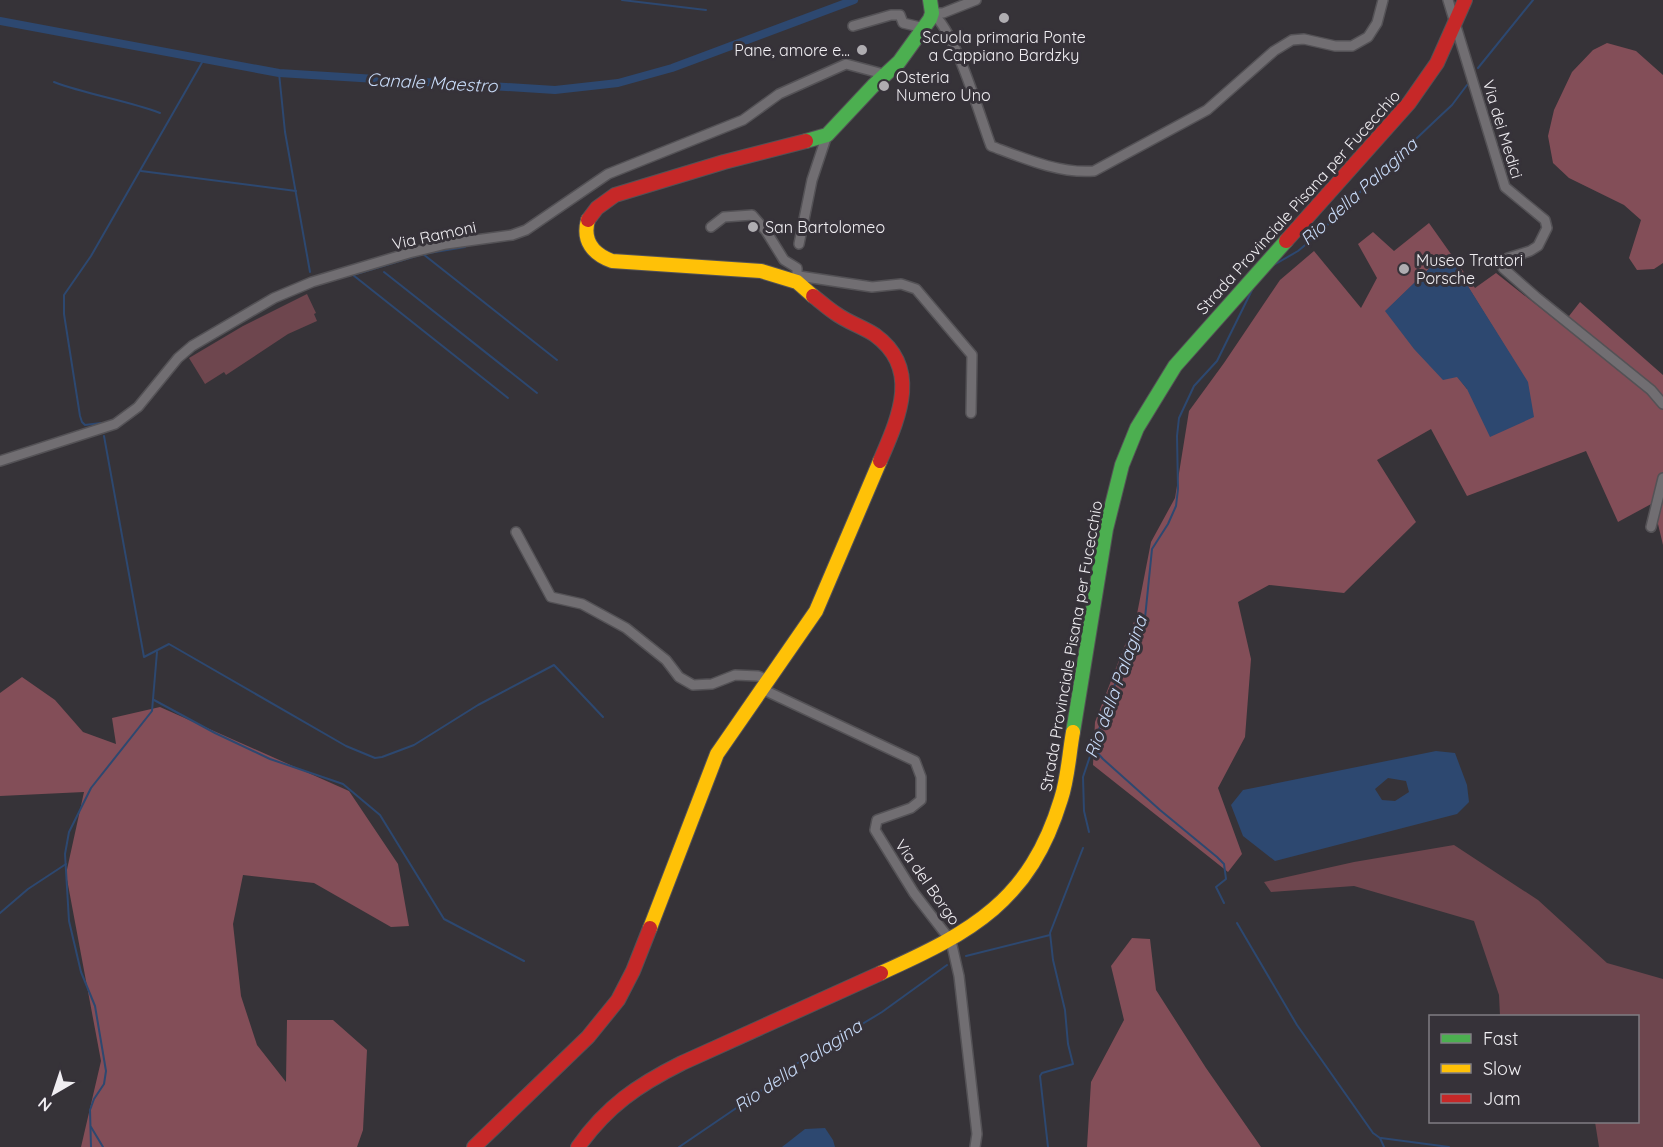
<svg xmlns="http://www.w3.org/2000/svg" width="1663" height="1147" viewBox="0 0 1663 1147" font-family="Quicksand,sans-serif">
<rect width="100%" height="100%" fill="#363338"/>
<g fill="#6e464e">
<polygon points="307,294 316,313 314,314 317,321 288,334 226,375 224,372 205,384 189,358 243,326"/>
<polygon points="1454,845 1538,900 1607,963 1663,979 1663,1147 1599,1147 1595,1122 1638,1122 1638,1016 1500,1016 1499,995 1474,921 1354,886 1271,892 1264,882 1354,862"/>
</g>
<g fill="#834e58" fill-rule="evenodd">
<polygon points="1607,43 1636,51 1663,75 1663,263 1654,269 1637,270 1629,258 1641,220 1624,205 1569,178 1553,163 1548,136 1554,110 1572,72 1593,50"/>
<path d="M1429,223L1475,288L1496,273L1562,325L1580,302L1663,375V545L1653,503L1618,522L1586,451L1467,496L1431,429L1377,460L1416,522L1344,593L1269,585L1238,602L1251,659L1245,737L1218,788L1242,854L1228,872L1093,765L1095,722L1137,614L1151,542L1175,498L1189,411L1224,363L1280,280L1314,251L1361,308L1377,278L1358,244L1373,232L1394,251ZM1449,256L1527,382L1467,389L1457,376L1386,311L1439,259Z"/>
<polygon points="22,677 55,700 83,732 116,744 112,718 160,707 349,791 398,864 409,926 391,927 314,883 243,875 233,924 241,996 257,1045 286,1082 287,1020 333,1020 367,1050 363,1130 357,1147 81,1147 101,1061 66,874 84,792 0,796 0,693"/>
<polygon points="1132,938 1150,939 1156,990 1206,1068 1261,1147 1087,1147 1091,1082 1124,1020 1111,966"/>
</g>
<g fill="#2d4870" fill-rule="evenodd">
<polygon points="1449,256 1528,382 1534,417 1490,437 1467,389 1457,377 1443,380 1414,349 1385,311 1439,259"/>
<path d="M1436,751L1455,753L1467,785L1469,802L1457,814L1275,861L1243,836L1231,805L1243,790ZM1388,778L1406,781L1409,792L1395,801L1382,800L1375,789Z"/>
<polygon points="825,1128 833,1140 835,1147 782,1147 805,1129"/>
</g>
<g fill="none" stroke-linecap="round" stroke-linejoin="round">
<g stroke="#2d4870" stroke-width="2">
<polyline points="622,0 706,10"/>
<polyline points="1478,68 1533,0"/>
<polyline points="279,73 285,132 310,272"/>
<path d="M54,82C88,95 126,100 160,113"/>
<polyline points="141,171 296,191"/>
<polyline points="423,254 557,360"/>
<polyline points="1272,266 1298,251 1322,231 1338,213 1437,119 1452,105 1467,85"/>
<polyline points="384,272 537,393"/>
<polyline points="353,275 508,398"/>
<polyline points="353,275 423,254 465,247"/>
<polyline points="101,423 85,425 82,422 80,416 64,314 64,295 91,256 204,59"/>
<polyline points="104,436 144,657 169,644 346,746 375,758 382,757 414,745 478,705 554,665 603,717"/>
<polyline points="154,700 215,733 270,759 343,784 380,815 444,919 524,961"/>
<polyline points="1094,749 1103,759 1160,810 1217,857 1224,864 1226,879 1216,887 1224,903"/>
<polyline points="1089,832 1084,811 1083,777 1112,691 1145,618 1152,549 1168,524 1176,506 1178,489 1177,436 1179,418 1194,386 1217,361 1253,288"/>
<polyline points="0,913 28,889 66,864"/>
<polyline points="1237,923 1297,1025 1373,1133 1380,1138 1384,1147"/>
<polyline points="966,956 1050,935"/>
<polyline points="91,1127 103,1147"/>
<polyline points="1381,1138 1449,1147"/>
<polyline points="91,1147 90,1110 94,1099 104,1084 106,1071 95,1006 81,972 69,921 65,854 69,832 91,788 152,711 157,652"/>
<polyline points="679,1147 754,1096 796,1064 882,1012 947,965"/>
<polyline points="1048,1147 1040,1076 1042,1073 1073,1064 1068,1044 1065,1010 1053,960 1050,933 1083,848"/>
</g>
<polyline stroke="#2d4870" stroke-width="8" points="0,21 279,73 555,90 618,83 672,68 854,0"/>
<g stroke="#545256" stroke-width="12">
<g id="street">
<polyline points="1448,0 1505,187 1545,220 1547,228 1538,246 1530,251 1508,258 1503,265 1503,268 1536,297 1651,390 1663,404"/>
<path d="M932,13C956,32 979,114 991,146C1023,158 1060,174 1094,171L1207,110L1274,51L1292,40L1304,39L1335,46H1352L1368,37L1377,23L1383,0"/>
<polyline points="932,13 943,13 976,0"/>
<polyline points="853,26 891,15 900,15 903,23 924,28"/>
<polyline points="711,227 724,217 752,215 766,231 784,260 797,268 797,281"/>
<polyline points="799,244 812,180 827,135"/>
<polyline points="799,276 872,287 901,284 916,289 972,355 971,413"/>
<polyline points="0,461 115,424 138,407 178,358 192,346 274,298 312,282 409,253 446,244 512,235 526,230 608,174 743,120 779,94 846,64 887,75"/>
<polyline points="1651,527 1663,478"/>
<polyline points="516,532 551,597 582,604 626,628 666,660 679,677 693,685 712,684 735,675 758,676 768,680"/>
<polyline points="762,689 915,761 921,777 921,800 911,808 877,820 875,830 914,893 951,941 959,976 977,1134 975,1147"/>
</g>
</g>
<g stroke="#545256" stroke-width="16">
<g id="fast">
<polyline points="806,141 827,135 873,86 899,62 930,19 932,13 930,0"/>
<polyline points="1073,732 1106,529 1122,465 1137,428 1175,366 1286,241"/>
</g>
</g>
<g stroke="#545256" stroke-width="16">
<g id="slow">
<path d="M588,220C582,241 593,254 612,261L761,271L797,282L813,296"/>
<polyline points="650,928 717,754 816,611 880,461"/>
<path d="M881,973C972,932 1030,901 1061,799C1068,778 1069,754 1073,732"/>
</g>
</g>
<g stroke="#545256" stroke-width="16">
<g id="jam">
<polyline points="588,220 597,208 615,195 724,162 806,141"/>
<polyline points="1286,241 1409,103 1437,63 1465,0"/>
<path d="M813,296C820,301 827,308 835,313C847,322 863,327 875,335C922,369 898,419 880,461"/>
<polyline points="474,1147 588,1037 618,1000 633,971 650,928"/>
<path d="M578,1147C607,1106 638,1085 682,1063L881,973"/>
</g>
</g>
<use href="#street" stroke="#716e72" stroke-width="9"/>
<use href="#fast" stroke="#4caf50" stroke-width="14"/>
<use href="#slow" stroke="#ffc107" stroke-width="14"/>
<use href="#jam" stroke="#c62828" stroke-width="14"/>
</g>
<g fill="#afadb1" stroke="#363239" stroke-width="2">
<circle cx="1004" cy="18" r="6"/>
<circle cx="862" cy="50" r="6"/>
<circle cx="884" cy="86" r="6"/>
<circle cx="753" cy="227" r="6"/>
<circle cx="1404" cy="269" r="6"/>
</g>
<g text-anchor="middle" stroke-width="6" stroke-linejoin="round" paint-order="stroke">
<g font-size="16" fill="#f0eef2" stroke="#363239" text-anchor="start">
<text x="1004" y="43" text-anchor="middle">Scuola primaria Ponte<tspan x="1004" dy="18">a Cappiano Bardzky</tspan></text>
<text x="850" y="56" text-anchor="end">Pane, amore e...</text>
<text x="896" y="83">Osteria<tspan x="896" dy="18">Numero Uno</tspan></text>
<text x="765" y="233">San Bartolomeo</text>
<text x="1416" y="266">Museo Trattori<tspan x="1416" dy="18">Porsche</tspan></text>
</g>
<g font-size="16" fill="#f0eef2" stroke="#363239">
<text transform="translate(1503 129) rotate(73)" y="6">Via dei Medici</text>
<text transform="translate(1298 202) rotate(-48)" y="6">Strada Provinciale Pisana per Fucecchio</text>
<text transform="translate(434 235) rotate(-12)" y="6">Via Ramoni</text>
<text transform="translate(1071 646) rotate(-80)" y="6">Strada Provinciale Pisana per Fucecchio</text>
<text transform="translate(928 882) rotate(55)" y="6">Via del Borgo</text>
</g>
<g font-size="18" font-style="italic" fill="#c7daf7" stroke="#363239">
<text transform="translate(432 83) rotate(3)" y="6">Canale Maestro</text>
<text transform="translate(1359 192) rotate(-42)" y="6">Rio della Palagina</text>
<text transform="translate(1116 687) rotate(-70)" y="6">Rio della Palagina</text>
<text transform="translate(798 1066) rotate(-34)" y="6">Rio della Palagina</text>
</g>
</g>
<rect x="1429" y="1015" width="210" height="108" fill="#363239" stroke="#807d83" stroke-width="1.5"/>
<rect x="1441" y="1034" width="30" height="9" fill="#4caf50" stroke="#807d83" stroke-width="1.5"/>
<text x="1483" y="1045" font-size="18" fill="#f0eef2">Fast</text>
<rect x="1441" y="1064" width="30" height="9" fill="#ffc107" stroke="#807d83" stroke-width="1.5"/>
<text x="1483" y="1075" font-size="18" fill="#f0eef2">Slow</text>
<rect x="1441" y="1094" width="30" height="9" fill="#c62828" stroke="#807d83" stroke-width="1.5"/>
<text x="1483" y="1105" font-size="18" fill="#f0eef2">Jam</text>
<g transform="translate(54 1093) rotate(219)" stroke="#363239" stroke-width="4.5" paint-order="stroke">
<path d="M0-4.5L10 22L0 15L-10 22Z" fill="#f0eef2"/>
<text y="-9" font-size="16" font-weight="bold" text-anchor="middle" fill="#f0eef2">N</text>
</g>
</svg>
